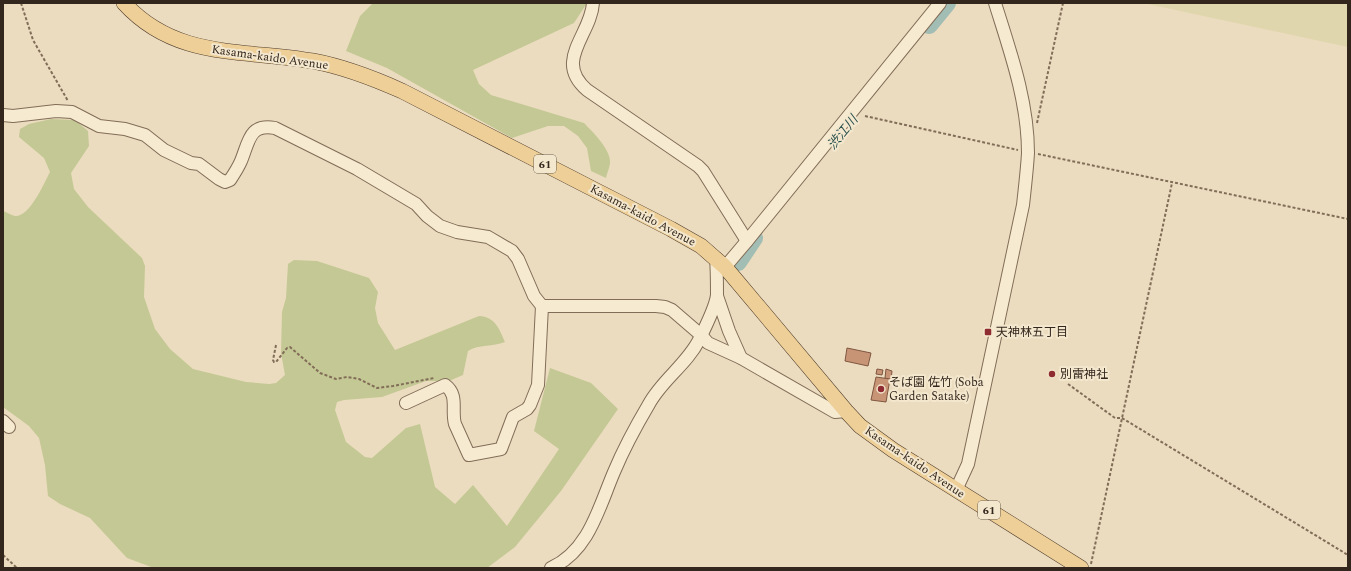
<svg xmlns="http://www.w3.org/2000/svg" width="1351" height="571" viewBox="0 0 1351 571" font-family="Spectral,'Noto Sans JP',serif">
<rect width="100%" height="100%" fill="#ebdcbf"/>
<polygon fill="#e0d6ad" points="1143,3 1348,3 1348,47"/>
<g fill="#c4c894">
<path d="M373,3H587L574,23L473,70L479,84L491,95L584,123C592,131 611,150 610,162C610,167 607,173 606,178L591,171L587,148L578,136L564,126H548L512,138L387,68L346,51L360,16Z"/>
<path d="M51,119L75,120L88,131L89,146L71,173L74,189L88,207L142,258L145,266L144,297L155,329L170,349L193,369L246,382L269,384L276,383L285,375L281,353L282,312L286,298L288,264L294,260L317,261L369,278L378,292L375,308L378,323L395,350L479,316C495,317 499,328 505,342C493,347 479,344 468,351L463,375L449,381H426L382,397L344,400L337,402L335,410L346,442L365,457L372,458L406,428L420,424L435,487L455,504L473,485L507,526L559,449L534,431L550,368L591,383L618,409L561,491L515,547L487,568H154L127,558L90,518L60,504L48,496L45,465L39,438L29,426L3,407V211C6,212 11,215 15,216C30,217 44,183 50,172L44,158L19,137L20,129L29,124Z"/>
</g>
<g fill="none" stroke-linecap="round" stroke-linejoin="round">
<g stroke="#a2bdb4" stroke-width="18">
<polyline points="929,25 947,3"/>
<polyline points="738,262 754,238"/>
</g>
</g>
<g fill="#c79576" stroke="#805640">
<polygon points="847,348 871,353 868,366 845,361"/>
<polygon points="877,369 883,370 882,375 876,374"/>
<polygon points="886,369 892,371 891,380 885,378"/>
<polygon points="876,377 890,379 886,402 871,400"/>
</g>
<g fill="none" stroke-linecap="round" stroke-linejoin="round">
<g stroke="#826d58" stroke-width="14">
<g id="minor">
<path d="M593,3C591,35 553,61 587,90L698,166L703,171L747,241"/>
<path d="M3,115L13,116L56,111L72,112L99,126L125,129L145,135L164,150L191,163L199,164L219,179L225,182L230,180C234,174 238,168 241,161C249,142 249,123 275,128L357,169L416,204L427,216L440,226L457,232L488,237L512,251L518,259L534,296L542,306H656L665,307L672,310L701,335L708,343L741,358L835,412L846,411"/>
<polyline points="725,267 747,241 940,3"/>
<polyline points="717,296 729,331 741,358"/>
<path d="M406,403L445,385C459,395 451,410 455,424L469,455L501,449L513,417L527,409L530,405L538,385L542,306"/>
<polyline points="3,421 9,427"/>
<path d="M956,490L968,464L1023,205C1025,187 1027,170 1028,153C1028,101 1010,51 995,3"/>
<path d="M551,568C589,551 599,507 614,472C624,448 636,426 649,404C662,380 687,364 699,340C704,330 716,305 717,295C717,283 717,270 716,258"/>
</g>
</g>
<g stroke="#503c2d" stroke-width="16">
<path id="major" d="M124,3C176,60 244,49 313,61C345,67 373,78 402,91L671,229L701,246L725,267L846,411L860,426L893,450L1081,568"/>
</g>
<g stroke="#826d58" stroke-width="2" stroke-dasharray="3 2" stroke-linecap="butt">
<polyline points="21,3 33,40 68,101"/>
<polyline points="865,116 1018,150"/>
<polyline points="1037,123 1063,3"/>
<polyline points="1038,154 1348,219"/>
<polyline points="276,345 273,360 274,362 276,362 287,348 290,347 320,373 336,379 347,377 359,379 377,388 393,386 434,378"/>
<polyline points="1068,384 1115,418 1122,418 1348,555"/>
<polyline points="3,555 17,568"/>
<polyline points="1091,564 1172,183"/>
</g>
<use href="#minor" stroke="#f6ead1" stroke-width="12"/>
<use href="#major" stroke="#edcf97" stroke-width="15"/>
</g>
<g fill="#8e2c31" stroke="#f3e7ce" stroke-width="1.5">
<rect x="984" y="328" width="8" height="8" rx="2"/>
<circle cx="1052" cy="374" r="4"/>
<circle cx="881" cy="389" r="4"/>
</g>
<g text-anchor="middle" stroke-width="4" stroke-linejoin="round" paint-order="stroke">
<g fill="#f3e7ce" stroke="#6d6051" stroke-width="1">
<rect x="534" y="155" width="22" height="18" rx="3"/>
<rect x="978" y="501" width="22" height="18" rx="3"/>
</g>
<g font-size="11" font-weight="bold" fill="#33261c">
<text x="545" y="168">61</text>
<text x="989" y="514">61</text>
</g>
<g font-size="12" fill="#33261c" stroke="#f3e7ce">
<text transform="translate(270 57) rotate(8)" y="4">Kasama-kaido Avenue</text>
<text transform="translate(643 215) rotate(28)" y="4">Kasama-kaido Avenue</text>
<text transform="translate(915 462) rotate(34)" y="4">Kasama-kaido Avenue</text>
</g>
<g font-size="12" fill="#33261c" stroke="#f3e7ce" text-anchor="start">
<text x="996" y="336">天神林五丁目</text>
<text x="1060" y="378">別雷神社</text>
<text x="889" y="386">そば園 佐竹 (Soba<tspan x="889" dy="14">Garden Satake)</tspan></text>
</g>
<g font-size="13" font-style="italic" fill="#2c524e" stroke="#f3e7ce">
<text transform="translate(842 132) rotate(-51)" y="5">渋江川</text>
</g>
</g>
<rect width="1351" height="571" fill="none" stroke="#33261c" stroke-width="8"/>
</svg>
